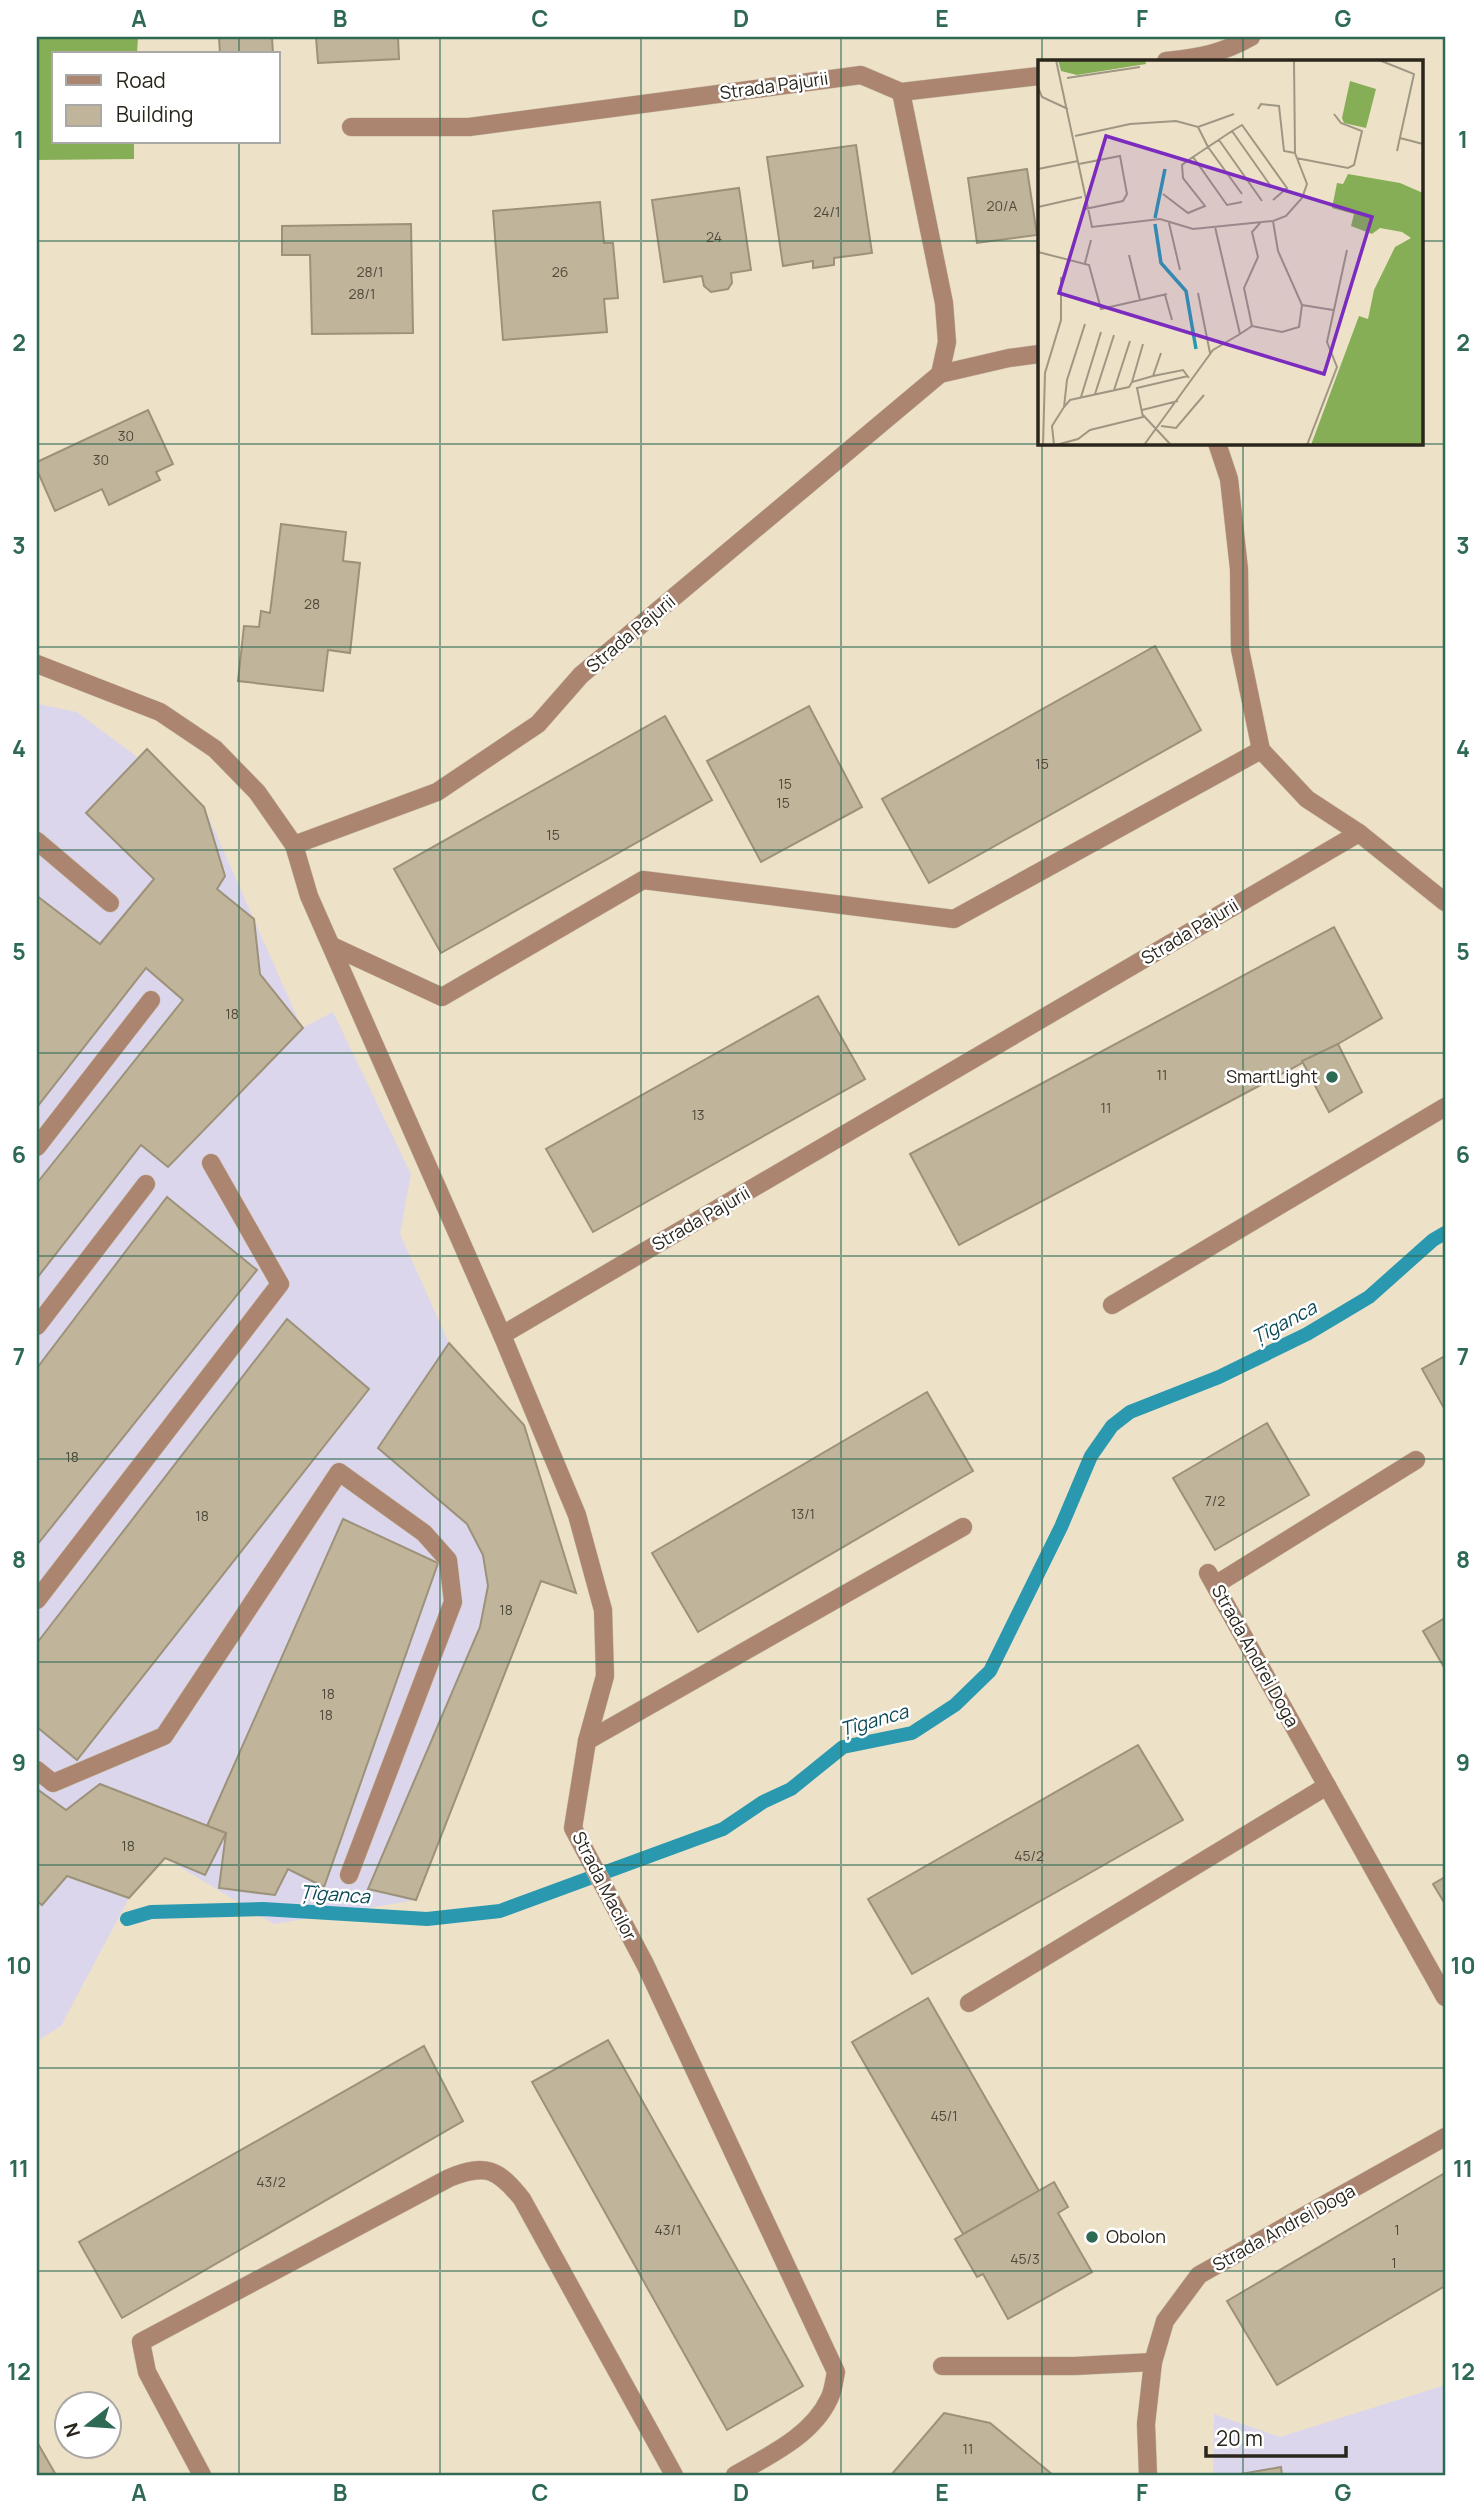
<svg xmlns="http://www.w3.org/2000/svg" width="1482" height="2512" viewBox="0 0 1482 2512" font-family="Manrope,sans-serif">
<rect width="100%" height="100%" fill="#ede2c8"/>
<g fill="#dbd6eb">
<polygon points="37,704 77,712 204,807 302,1028 333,1012 411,1174 400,1234 449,1343 524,1425 576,1593 540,1582 416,1900 274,1924 165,1858 129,1898 61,2026 37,2041"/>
<polygon points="1445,2385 1445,2475 1213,2475 1214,2414 1280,2437"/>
</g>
<polygon fill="#86ae56" points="37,37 138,37 137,54 54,54 54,142 134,142 134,159 37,160"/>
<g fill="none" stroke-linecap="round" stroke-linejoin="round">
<polyline stroke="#2a98af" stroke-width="14" points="127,1919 151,1912 263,1909 427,1919 500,1911 723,1829 763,1802 791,1789 843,1747 912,1733 955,1705 990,1671 1061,1527 1091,1456 1112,1426 1130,1412 1219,1377 1307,1334 1369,1297 1433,1240 1445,1233"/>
</g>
<g fill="#c0b59b" stroke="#9c9279" stroke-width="2">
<polygon points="219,37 272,37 273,54 220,54"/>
<polygon points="316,37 398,37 399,59 318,63"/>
<polygon points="856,145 872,253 834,258 834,265 813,268 813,261 783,266 767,157"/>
<polygon points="1027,169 1037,235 977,243 968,178"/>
<polygon points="739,188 751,270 731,273 732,283 728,289 711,292 704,286 702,276 664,282 652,200"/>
<polygon points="600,202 604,243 613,243 618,298 604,299 607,332 503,340 493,211"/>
<polygon points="411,224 413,333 312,334 310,255 282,255 282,226"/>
<polygon points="148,410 173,464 156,472 160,480 109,505 102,489 55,511 37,470 37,462"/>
<polygon points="281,524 346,532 343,561 360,563 350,653 328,650 323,691 238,681 244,626 259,627 261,611 270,613"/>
<polygon points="1155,646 1201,730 929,883 882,799"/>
<polygon points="809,706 862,807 761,862 707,761"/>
<polygon points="665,716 712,800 441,953 394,869"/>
<polygon points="147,749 204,807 225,876 217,889 254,919 260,974 303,1028 168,1167 141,1145 37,1278 37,1183 183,1000 146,968 37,1107 37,896 100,944 154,879 86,813"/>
<polygon points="1334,927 1382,1018 1338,1044 959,1245 910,1154"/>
<polygon points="818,996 865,1079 593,1232 546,1149"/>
<polygon points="1338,1044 1362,1092 1329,1112 1302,1061"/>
<polygon points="167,1197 257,1270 37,1545 37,1368"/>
<polygon points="287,1319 369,1389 77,1760 37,1727 37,1643"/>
<polygon points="449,1343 524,1425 576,1593 541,1581 416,1900 368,1889 480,1627 488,1586 483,1555 467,1524 378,1448"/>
<polygon points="1445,1356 1445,1410 1422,1369"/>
<polygon points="927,1392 973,1471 698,1632 652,1553"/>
<polygon points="1267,1423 1309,1495 1215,1550 1173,1478"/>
<polygon points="343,1519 438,1563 324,1887 288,1869 275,1895 219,1888 226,1833 207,1826"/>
<polygon points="1445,1618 1445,1669 1423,1631"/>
<polygon points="1138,1745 1183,1820 912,1974 868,1899"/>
<polygon points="100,1784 226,1833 205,1875 165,1858 129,1898 67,1876 42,1905 37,1901 37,1789 66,1810"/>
<polygon points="1445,1877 1445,1904 1433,1884"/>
<polygon points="928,1998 1039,2191 963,2234 852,2042"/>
<polygon points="608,2040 803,2386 727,2430 532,2082"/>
<polygon points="424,2046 463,2121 122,2318 79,2242"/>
<polygon points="1445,2173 1445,2286 1277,2385 1227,2301"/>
<polygon points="1054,2182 1068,2207 1058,2213 1092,2272 1008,2319 983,2274 977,2277 955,2239"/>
<polygon points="944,2413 990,2423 1053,2475 891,2475"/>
<polygon points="37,2442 56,2475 37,2475"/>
<polygon points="1281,2467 1282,2475 1235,2475"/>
</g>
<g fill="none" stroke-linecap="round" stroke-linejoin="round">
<g stroke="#cac0a9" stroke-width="19">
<g id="service">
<polyline points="37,841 110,903"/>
<polyline points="332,946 442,997 643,880 954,919 1261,750"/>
<polyline points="37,1147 151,1000"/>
<polyline points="1112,1305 1445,1107"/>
<polyline points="37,1326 146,1184"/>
<polyline points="1215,1585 1416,1460"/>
<polyline points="37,1600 280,1284 211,1163"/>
<polyline points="587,1741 963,1527"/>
<polyline points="37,1770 53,1783 164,1736 339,1472 424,1533 448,1560 453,1602 349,1875"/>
<polyline points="969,2003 1327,1786"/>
<polyline points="942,2366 1075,2366 1153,2362"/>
<path d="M202,2475L147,2372L141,2342L449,2178C486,2163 498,2169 522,2199L674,2475"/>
</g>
</g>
<g stroke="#cac0a9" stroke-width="19">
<g id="minor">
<path d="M1166,61C1200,57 1221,54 1251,37"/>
<polyline points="901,92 944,303 947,342 940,374"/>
<polyline points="351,127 469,127 861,75 901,92 1039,76"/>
<polyline points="1217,443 1229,479 1239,569 1240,649 1261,750 1307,799 1359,833"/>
<path d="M37,664L160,712L215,749L257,792L294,845L309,896L502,1335L577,1515L603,1610L605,1676L587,1741L573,1828L645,1964L836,2372C834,2381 833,2392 829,2399C812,2436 768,2456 735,2475"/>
<polyline points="294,845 437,792 538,724 581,675 940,374 1009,358 1039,354"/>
<polyline points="502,1335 1359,833 1445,902"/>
<polyline points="1208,1573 1445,1997"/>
<polyline points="1148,2475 1146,2424 1153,2362 1165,2321 1199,2275 1445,2137"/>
</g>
</g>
<use href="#service" stroke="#ac8571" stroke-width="18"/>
<use href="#minor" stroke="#ac8571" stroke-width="18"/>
</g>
<path fill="none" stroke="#2d6953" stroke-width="2" stroke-opacity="0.55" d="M239,37V54M440,37V2475M641,37V2475M841,37V2475M1042,37V61M1243,37V61M239,142V2475M37,241H1039M1421,241H1445M1042,443V2475M1243,443V2475M37,444H1445M37,647H1445M37,850H1445M37,1053H1445M37,1256H1445M37,1459H1445M37,1662H1445M37,1865H1445M37,2068H1445M37,2271H1445"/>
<g fill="#2d6953" stroke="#fff" stroke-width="2.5">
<circle cx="1332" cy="1077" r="7"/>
<circle cx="1092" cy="2237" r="7"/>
</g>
<g text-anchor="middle" stroke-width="5" stroke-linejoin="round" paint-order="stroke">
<g font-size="14" fill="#504a3c">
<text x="1002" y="211">20/A</text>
<text x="827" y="217">24/1</text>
<text x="714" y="242">24</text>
<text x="370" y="277">28/1</text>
<text x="560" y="277">26</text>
<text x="362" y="299">28/1</text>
<text x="126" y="441">30</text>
<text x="101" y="465">30</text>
<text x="312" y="609">28</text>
<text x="1042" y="769">15</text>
<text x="785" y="789">15</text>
<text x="783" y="808">15</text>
<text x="553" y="840">15</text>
<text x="232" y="1019">18</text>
<text x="1162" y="1080">11</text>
<text x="1106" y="1113">11</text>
<text x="698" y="1120">13</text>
<text x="72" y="1462">18</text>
<text x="1215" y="1506">7/2</text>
<text x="803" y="1519">13/1</text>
<text x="202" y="1521">18</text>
<text x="506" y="1615">18</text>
<text x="328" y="1699">18</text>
<text x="326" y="1720">18</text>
<text x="128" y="1851">18</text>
<text x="1029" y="1861">45/2</text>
<text x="944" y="2121">45/1</text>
<text x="271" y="2187">43/2</text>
<text x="668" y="2235">43/1</text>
<text x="1397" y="2235">1</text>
<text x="1025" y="2264">45/3</text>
<text x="1394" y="2268">1</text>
<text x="968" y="2454">11</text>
</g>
<g font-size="18" fill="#2a261c" stroke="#fff">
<text transform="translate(774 86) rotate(-8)" y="6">Strada Pajurii</text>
<text transform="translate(631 634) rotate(-40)" y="6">Strada Pajurii</text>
<text transform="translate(1190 932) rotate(-31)" y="6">Strada Pajurii</text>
<text transform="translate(701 1219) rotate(-30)" y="6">Strada Pajurii</text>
<text transform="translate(1255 1656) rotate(61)" y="6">Strada Andrei Doga</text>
<text transform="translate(604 1886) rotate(63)" y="6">Strada Macilor</text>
<text transform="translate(1284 2228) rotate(-29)" y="6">Strada Andrei Doga</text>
</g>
<g font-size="18" fill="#2a261c" stroke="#fff" text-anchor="end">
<text x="1318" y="1083">SmartLight</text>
<text x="1106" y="2243" text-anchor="start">Obolon</text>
</g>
<g font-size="19" font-style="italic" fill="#0c4a57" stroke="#fff">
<text transform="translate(1284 1322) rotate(-28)" y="7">Țîganca</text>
<text transform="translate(874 1720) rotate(-16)" y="7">Țîganca</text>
<text transform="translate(335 1894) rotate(4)" y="7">Țîganca</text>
</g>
</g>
<g transform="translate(1038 60)">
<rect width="385" height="385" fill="#ede2c8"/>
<path d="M20,0H107L108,4L39,15L23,11ZM312,21L338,29L328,68L306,63L304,58ZM310,114L362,123L385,133V385H273L321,256L330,259L336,230L357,187L373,178L364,172L342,168L334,174L313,166L316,154L294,148L299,123L305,124Z" fill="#86ae56"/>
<path fill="none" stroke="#2a98af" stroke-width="3.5" d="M117,158L127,109M117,164L123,203L148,231L158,289"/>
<path fill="none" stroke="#9f9783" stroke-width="2" d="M18,0L54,167L122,159L155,169L235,161L248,156L264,138L269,124L257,93L256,0M341,0L376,14L359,91M29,18L102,7M0,27L4,37L30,49M220,49L223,44L241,46L246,91L257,93M194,71L204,65L249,128L235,140M37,76L92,64L138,61L160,67L196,54M362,78L385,84M181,80L224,141M155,97L170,87L160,67M258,98L310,108L316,105L324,71L303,63L296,54M41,104L82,96L89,134L85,141L47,149M0,109L40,101M125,134L150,153L167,146L145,118L144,105L155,97L189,145L204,142M204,134L170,87L194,71L232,125M0,147L44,137M131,163L142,210M0,192L51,205L63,249L129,234M91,195L102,240M47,203L53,180M160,233L172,293M127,235L134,260M264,245L295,250M214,266L206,228L220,197L214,172L223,162M202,274L214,266L244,272L261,267L264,245L240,191L235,161M115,316L123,293M94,322L105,284M76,330L92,281M57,334L76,275M43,337L63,272M26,347L32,340L91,327L94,322L115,316L145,310L151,318M104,350L140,341M105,355L133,385M123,366L138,368L166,335M5,385L7,313L23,260V217M16,385L14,366L26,347L29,320L47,264M18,385L40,379L52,370L105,357L99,328L150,316M106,385L175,290L202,274L177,167M269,385L299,307L289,282L309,190"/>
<path fill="#7b2cbf" fill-opacity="0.15" stroke="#7b2cbf" stroke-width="3.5" d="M68,76L334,157L286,314L21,233Z"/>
<rect width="385" height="385" fill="none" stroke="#2a261c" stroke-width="3.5"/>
</g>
<rect width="1482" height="2512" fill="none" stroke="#ffffff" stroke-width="77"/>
<rect x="52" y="52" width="228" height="91" fill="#ffffff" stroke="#aaa8a4" stroke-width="2"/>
<rect x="66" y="75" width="35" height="10" fill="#ac8571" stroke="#aaa8a4" stroke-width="2"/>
<text x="116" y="88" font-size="21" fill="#2a261c">Road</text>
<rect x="66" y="105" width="35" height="21" fill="#c0b59b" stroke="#aaa8a4" stroke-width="2"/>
<text x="116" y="122" font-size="21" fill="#2a261c">Building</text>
<g transform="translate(88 2425) rotate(253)"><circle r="33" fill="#ffffff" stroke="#aaa8a4" stroke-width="2"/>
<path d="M0-5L12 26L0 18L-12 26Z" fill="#2d6953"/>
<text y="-10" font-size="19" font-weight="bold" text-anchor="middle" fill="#2a261c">N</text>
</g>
<path d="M1206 2446v10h140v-10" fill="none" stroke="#2a261c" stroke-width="3.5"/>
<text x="1216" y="2446" font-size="21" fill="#2a261c" stroke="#ffffff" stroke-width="5" paint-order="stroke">20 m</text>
<rect x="38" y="38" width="1406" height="2436" fill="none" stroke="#2d6953" stroke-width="2.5"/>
<g font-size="23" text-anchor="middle" font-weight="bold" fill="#2d6953">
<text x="139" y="27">A</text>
<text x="340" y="27">B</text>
<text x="540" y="27">C</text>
<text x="741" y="27">D</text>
<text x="942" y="27">E</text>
<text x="1142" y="27">F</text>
<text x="1343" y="27">G</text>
<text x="19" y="148">1</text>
<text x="1463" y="148">1</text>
<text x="19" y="351">2</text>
<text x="1463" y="351">2</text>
<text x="19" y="554">3</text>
<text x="1463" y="554">3</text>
<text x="19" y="757">4</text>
<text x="1463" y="757">4</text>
<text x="19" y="960">5</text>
<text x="1463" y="960">5</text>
<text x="19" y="1163">6</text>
<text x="1463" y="1163">6</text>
<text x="19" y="1365">7</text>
<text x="1463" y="1365">7</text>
<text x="19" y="1568">8</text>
<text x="1463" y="1568">8</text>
<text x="19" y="1771">9</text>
<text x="1463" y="1771">9</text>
<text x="19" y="1974">10</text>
<text x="1463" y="1974">10</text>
<text x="19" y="2177">11</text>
<text x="1463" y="2177">11</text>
<text x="19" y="2380">12</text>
<text x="1463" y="2380">12</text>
<text x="139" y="2501">A</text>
<text x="340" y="2501">B</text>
<text x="540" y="2501">C</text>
<text x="741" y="2501">D</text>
<text x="942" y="2501">E</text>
<text x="1142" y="2501">F</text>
<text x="1343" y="2501">G</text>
</g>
</svg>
